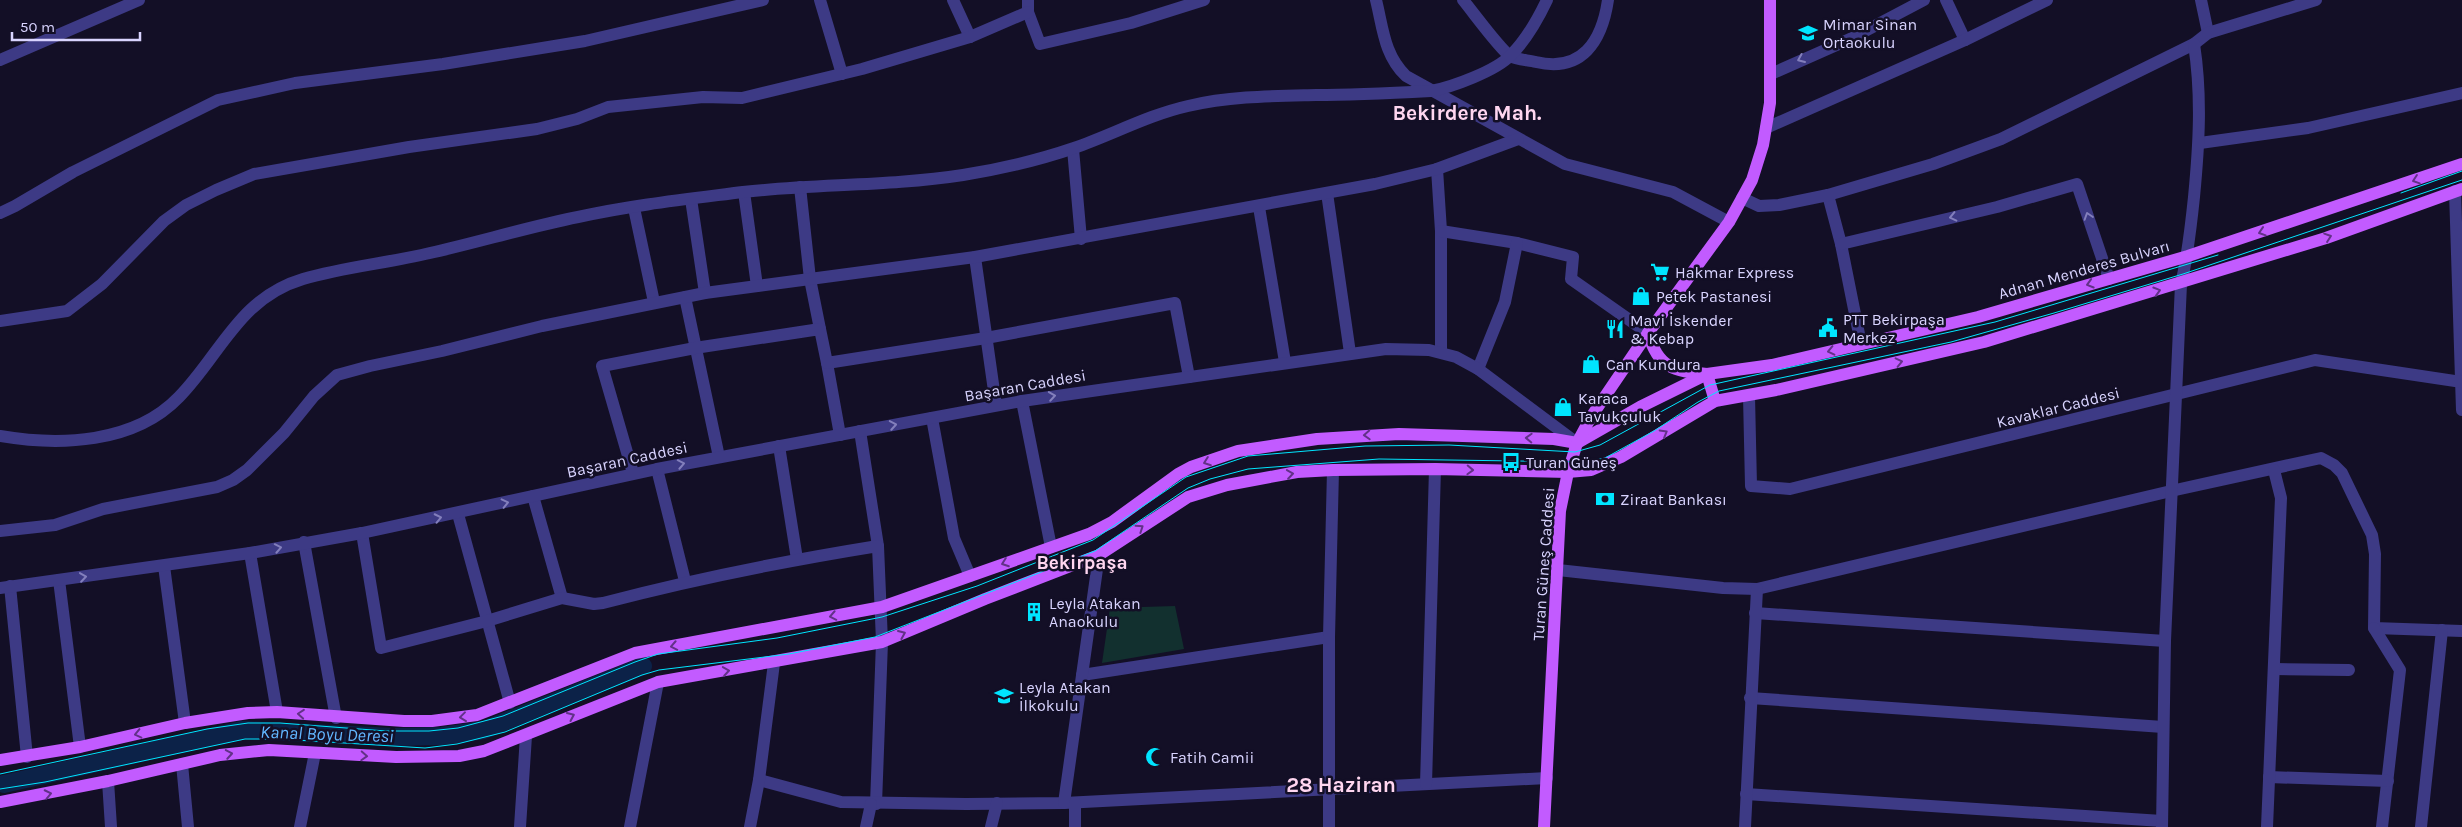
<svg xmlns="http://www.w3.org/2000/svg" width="2462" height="827" viewBox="0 0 2462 827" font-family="Karla,sans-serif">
<rect width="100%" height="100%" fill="#130f26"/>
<polygon fill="#12302f" points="1175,606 1184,649 1102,663 1110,608"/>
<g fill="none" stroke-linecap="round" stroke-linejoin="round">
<polyline stroke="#0c2248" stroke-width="18" points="4,784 242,730 394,737 442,736 484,730 643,666"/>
<g stroke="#3d3a85" stroke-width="12">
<polyline points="820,0 842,74"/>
<polyline points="953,0 970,37"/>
<polyline points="1028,0 1028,12 1040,44 1131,23 1204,0"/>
<path d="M1376,0C1383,28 1384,55 1406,76L1565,164L1673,192L1729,222"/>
<path d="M1463,0C1473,12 1499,48 1510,56C1517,60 1529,60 1536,62C1582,73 1602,41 1608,0"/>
<polyline points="1946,0 1965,40"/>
<polyline points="2201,0 2208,33"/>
<polyline points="0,60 139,0"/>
<polyline points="1771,74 1850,39 1924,0"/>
<polyline points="1766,128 1965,40 2047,0"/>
<polyline points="2200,143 2308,128 2462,93"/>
<polyline points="1073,149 1081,239"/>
<polyline points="1437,169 1441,231 1441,352"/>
<polyline points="800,187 810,279 820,329"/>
<polyline points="2455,191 2462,410"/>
<polyline points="744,192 757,286"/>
<polyline points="1327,193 1350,353"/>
<polyline points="1828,195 1841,244 1861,344"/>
<polyline points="1742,198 1759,206 1779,205 1828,195 1933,164 2001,139 2194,44 2208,33 2316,0"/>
<polyline points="691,199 705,293"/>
<polyline points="1259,207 1285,362"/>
<polyline points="634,208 654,302"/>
<polyline points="0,213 15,206 73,172 218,100 295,83 443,64 585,41 763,0"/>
<polyline points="1441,231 1517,243 1573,257 1571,279 1648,333"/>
<polyline points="1841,244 1997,207 2077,184 2109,279"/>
<polyline points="975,257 996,405"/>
<polyline points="685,297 719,457"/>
<polyline points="0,321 67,311 102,284 164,221 186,205 216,190 254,174 409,147 537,129 577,119 608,107 703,97 742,98 862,69 970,37 1028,12"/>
<polyline points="827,363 840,435"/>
<polyline points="1478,369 1505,302 1517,243"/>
<polyline points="1749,396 1751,486 1790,489 2315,360 2462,382"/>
<polyline points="1022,401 1051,547"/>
<polyline points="932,418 954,538 970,576"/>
<polyline points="860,431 878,546"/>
<path d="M0,436C59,446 134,444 179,397C221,354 239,298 303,279C344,267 388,263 430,253C479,242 528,227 578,217C632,205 688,199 743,192C816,184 891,186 963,175C1000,169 1039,160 1074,148C1112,135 1148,115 1188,106C1230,96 1273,96 1316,95C1355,95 1393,93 1431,91C1452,87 1496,71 1511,55C1526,40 1538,19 1547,0"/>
<polyline points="779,446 797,559"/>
<polyline points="657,469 685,581"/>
<polyline points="633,473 602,366 695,348 820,329 827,363 986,338 1175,303 1189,377"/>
<polyline points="533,496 562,598"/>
<polyline points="458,514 510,703"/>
<polyline points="0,531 55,525 103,509 217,487 233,480 247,470 284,433 314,396 337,375 370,366 442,351 542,326 705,293 975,257 1375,184 1437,169 1518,139"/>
<path d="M362,533L381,648L487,621L562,598L594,604L603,603C694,579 785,561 878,546L882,642L876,804"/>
<polyline points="304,542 336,718"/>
<polyline points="250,553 277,712"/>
<polyline points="164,566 185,723"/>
<polyline points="1558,570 1723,588 1757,589 2171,491 2321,458 2334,465 2342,473 2372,535 2375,554 2374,628 2462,631"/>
<polyline points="59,580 80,747"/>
<polyline points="10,586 27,757"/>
<polyline points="0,588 250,553 362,533 657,469 1022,401 1386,349 1429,350 1456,357 1478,369 1577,443"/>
<polyline points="1755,613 2165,641"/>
<polyline points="2374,628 2400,670 2382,827"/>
<polyline points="2275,669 2349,670"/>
<polyline points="1082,675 1329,637"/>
<polyline points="1750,698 2163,727"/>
<polyline points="182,764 188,827"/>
<polyline points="2269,777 2388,781"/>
<polyline points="759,780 841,802 966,804 1064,803 1547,778"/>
<polyline points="108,781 111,827"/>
<polyline points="1426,784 1435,469"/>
<polyline points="1746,794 2162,821"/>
<polyline points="1064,803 1099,555"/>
<polyline points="1075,803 1075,827"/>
<polyline points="300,827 315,753"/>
<polyline points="520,827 526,736"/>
<polyline points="630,827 658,682"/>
<polyline points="750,827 759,780 774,663"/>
<polyline points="866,827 871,804"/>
<polyline points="991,827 997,803"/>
<polyline points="1329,827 1329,637 1333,470"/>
<polyline points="1745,827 1757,589"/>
<path d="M2162,827L2165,641L2181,284C2188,255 2191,226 2194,197C2199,145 2202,96 2194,44"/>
<polyline points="2267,827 2281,498 2274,470"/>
<polyline points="2421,827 2442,630"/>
</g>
<g stroke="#c25bff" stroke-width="12">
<path d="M1648,333C1658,368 1673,371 1707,374"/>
<polyline points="1707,374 1715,401"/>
<polyline points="1577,443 1640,407 1707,374 1772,365 1978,317 2188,256 2462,164"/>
<polyline points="0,760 80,747 185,723 248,713 277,712 404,721 432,721 477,715 635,653 882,607 1089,534 1112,522 1178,474 1191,467 1238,451 1317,439 1399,434 1554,439 1577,443"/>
<polyline points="0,802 108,781 220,755 269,750 396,757 459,756 484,751 658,682 882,642 985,599 1099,555 1188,497 1227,485 1297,472 1333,470 1435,469 1568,472 1591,470 1621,457 1715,401 1776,390 1984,342 2326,238 2462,189"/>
<polyline points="1544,827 1560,511 1568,472 1577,443 1591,417 1648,333 1729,222 1752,180 1763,145 1770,103 1770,0"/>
</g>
<g stroke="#00e5ff" stroke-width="1">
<polyline points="2401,193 2462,171"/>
<polyline points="0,774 207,729 248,723 280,723 386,731 429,731 458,728 503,716 635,662 658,654 777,638 882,617 977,586 1093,540 1186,477 1248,456 1365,446 1449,445 1575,452 1600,445 1710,385 1995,322 2218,255"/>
<polyline points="0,789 45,782 245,739 280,739 425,748 457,744 505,732 642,675 659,670 789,654 875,637 1095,551 1188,488 1210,479 1248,469 1379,459 1586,462 1605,458 1654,431 1698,402 1719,391 1951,342 2054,313 2183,274 2462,180"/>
</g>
</g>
<defs><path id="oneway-chevron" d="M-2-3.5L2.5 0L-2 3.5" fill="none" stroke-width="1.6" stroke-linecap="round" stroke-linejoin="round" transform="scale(1.25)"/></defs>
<g stroke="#837fbc">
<use href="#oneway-chevron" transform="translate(1801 59) rotate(157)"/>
<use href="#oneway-chevron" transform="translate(2088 216) rotate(-108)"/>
<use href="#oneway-chevron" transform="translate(1953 217) rotate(167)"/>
<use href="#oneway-chevron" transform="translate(1052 396) rotate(-9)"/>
<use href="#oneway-chevron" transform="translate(893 425) rotate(-10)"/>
<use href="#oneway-chevron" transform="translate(681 464) rotate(-11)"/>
<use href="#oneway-chevron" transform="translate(505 503) rotate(-13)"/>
<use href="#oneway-chevron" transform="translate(438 518) rotate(-12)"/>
<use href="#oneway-chevron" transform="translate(278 548) rotate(-11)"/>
<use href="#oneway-chevron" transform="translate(83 577) rotate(-8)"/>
</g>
<g stroke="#623188">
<use href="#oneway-chevron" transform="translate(2416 180) rotate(161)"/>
<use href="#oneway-chevron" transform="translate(2262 232) rotate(162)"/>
<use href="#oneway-chevron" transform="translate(2328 237) rotate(-19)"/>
<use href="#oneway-chevron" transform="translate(2090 284) rotate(163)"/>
<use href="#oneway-chevron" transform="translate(2157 291) rotate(-17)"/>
<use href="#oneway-chevron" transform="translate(1831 351) rotate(167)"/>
<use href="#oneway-chevron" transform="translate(1899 362) rotate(-13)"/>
<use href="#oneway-chevron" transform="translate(1664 433) rotate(-30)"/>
<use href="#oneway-chevron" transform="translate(1367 435) rotate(177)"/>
<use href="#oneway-chevron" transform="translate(1529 438) rotate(-178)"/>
<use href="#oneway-chevron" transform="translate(1207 462) rotate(160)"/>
<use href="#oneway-chevron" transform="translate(1470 470) rotate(2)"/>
<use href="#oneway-chevron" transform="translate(1290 474) rotate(-8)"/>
<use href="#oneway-chevron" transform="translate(1140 528) rotate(-34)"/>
<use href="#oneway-chevron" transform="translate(1005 563) rotate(160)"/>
<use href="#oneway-chevron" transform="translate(833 616) rotate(169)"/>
<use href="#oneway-chevron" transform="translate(902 634) rotate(-23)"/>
<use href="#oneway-chevron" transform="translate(674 646) rotate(169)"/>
<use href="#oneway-chevron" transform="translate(726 671) rotate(-9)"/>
<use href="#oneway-chevron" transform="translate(301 714) rotate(-175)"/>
<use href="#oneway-chevron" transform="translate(571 716) rotate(-24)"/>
<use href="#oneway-chevron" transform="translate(463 717) rotate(173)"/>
<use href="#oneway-chevron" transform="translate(138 734) rotate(167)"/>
<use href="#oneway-chevron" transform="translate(229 754) rotate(-10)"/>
<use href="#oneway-chevron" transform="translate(364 756) rotate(3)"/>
<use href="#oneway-chevron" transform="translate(48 794) rotate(-12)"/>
</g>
<defs>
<g id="school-bare" transform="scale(1.5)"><path d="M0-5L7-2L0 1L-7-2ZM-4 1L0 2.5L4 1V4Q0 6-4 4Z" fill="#00e5ff" stroke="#130f26" stroke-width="2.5" paint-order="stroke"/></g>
<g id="supermarket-bare" transform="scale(1.5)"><path d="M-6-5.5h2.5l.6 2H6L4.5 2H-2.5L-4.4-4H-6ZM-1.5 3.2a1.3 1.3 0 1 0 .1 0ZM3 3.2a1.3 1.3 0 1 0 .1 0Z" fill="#00e5ff" stroke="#130f26" stroke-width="2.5" paint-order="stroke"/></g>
<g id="shop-bare" transform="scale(1.5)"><path d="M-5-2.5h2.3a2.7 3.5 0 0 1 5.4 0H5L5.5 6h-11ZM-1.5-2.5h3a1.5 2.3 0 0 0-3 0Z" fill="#00e5ff" stroke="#130f26" stroke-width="2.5" paint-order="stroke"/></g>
<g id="civic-bare" transform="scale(1.5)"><path d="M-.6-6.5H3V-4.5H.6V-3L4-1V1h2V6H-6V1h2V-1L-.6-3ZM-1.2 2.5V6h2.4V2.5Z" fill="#00e5ff" stroke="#130f26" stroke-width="2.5" paint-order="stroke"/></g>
<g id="restaurant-bare" transform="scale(1.5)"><path d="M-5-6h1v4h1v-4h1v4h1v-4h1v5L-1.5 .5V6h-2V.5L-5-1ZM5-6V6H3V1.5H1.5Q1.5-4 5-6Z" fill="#00e5ff" stroke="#130f26" stroke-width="2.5" paint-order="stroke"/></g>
<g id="bus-bare" transform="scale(1.5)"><path d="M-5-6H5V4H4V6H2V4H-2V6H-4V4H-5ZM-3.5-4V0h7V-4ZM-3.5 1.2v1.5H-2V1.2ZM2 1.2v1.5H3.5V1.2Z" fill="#00e5ff" stroke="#130f26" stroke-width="2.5" paint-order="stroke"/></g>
<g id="bank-bare" transform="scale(1.5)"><path d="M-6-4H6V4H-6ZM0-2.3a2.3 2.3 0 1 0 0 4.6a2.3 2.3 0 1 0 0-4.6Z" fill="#00e5ff" stroke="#130f26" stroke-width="2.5" paint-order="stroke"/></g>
<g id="building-bare" transform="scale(1.5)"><path d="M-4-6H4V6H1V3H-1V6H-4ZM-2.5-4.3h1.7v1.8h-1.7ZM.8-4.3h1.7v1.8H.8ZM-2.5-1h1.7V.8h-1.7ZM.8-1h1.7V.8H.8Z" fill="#00e5ff" stroke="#130f26" stroke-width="2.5" paint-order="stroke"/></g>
<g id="mosque-bare" transform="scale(1.5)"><path d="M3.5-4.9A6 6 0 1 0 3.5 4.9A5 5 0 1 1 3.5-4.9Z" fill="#00e5ff" stroke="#130f26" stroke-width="2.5" paint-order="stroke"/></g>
</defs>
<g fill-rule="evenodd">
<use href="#school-bare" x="1808" y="33"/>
<use href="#supermarket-bare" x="1660" y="272"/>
<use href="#shop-bare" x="1641" y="296"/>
<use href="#civic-bare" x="1828" y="328"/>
<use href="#restaurant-bare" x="1615" y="329"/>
<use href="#shop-bare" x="1591" y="364"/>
<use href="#shop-bare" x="1563" y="407"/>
<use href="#bus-bare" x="1511" y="462"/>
<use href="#bank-bare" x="1605" y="499"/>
<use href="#building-bare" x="1034" y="612"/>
<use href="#school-bare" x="1004" y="696"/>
<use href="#mosque-bare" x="1155" y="757"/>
</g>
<g text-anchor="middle" stroke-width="5" stroke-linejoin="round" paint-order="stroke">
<g font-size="16" fill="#d9d4ff" stroke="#130f26" text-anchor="start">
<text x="1823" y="30">Mimar Sinan<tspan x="1823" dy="18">Ortaokulu</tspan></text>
<text x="1675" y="278">Hakmar Express</text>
<text x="1656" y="302">Petek Pastanesi</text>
<text x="1843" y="325">PTT Bekirpaşa<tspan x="1843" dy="18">Merkez</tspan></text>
<text x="1630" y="326">Mavi İskender<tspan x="1630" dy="18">&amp; Kebap</tspan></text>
<text x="1606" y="370">Can Kundura</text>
<text x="1578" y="404">Karaca<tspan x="1578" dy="18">Tavukçuluk</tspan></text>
<text x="1526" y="468">Turan Güneş</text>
<text x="1620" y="505">Ziraat Bankası</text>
<text x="1049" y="609">Leyla Atakan<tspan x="1049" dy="18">Anaokulu</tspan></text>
<text x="1019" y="693">Leyla Atakan<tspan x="1019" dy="18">İlkokulu</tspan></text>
<text x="1170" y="763">Fatih Camii</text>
</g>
<g font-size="16" fill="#d9d4ff" stroke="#130f26">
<text transform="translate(2084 269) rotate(-16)" y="6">Adnan Menderes Bulvarı</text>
<text transform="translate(1025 385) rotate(-10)" y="6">Başaran Caddesi</text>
<text transform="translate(2058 407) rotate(-14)" y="6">Kavaklar Caddesi</text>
<text transform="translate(627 459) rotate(-12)" y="6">Başaran Caddesi</text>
<text transform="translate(1543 564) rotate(-86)" y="6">Turan Güneş Caddesi</text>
</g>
<g font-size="18" font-style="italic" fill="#62b6ff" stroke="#130f26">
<text transform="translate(327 734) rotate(2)" y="6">Kanal Boyu Deresi</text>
</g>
<g font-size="19" font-weight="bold" fill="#ffd6f0" stroke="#130f26">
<text x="1082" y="569">Bekirpaşa</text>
</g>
<g font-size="21" font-weight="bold" fill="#ffd6f0" stroke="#130f26">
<text x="1467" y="120">Bekirdere Mah.</text>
<text x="1341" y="792">28 Haziran</text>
</g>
</g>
<path d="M12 32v8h128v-8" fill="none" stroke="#d9d4ff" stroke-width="2.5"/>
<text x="20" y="32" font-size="15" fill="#d9d4ff" stroke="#130f26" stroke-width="4" paint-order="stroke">50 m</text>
</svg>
